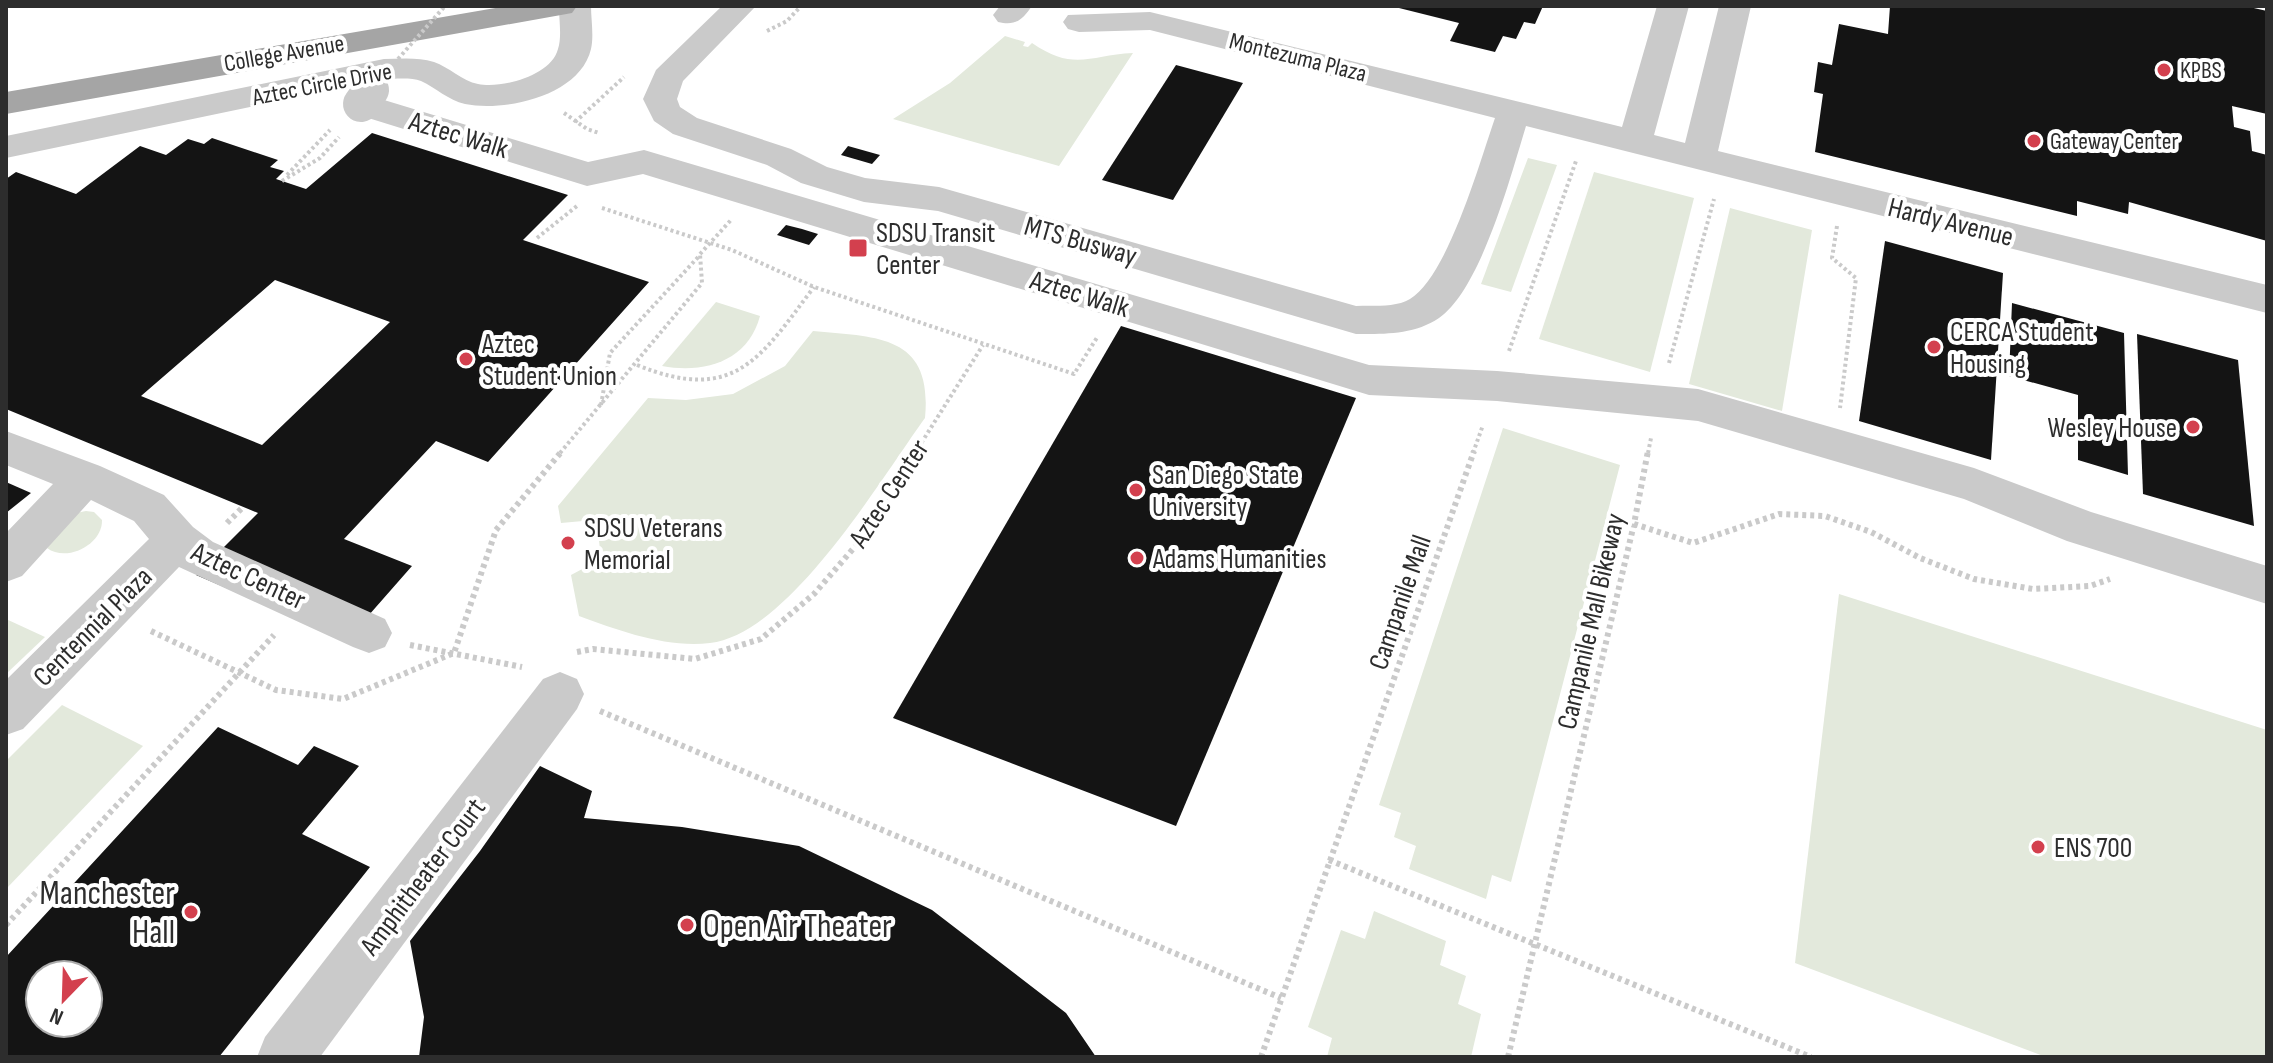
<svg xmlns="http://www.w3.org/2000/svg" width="2273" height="1063" viewBox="0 0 2273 1063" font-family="'Sofia Sans Condensed',sans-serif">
<rect width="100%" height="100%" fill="#fff"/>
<g fill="#e3e9dc">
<path d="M1005,36L1025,42L1023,46L1028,47L1032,43C1074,72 1090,55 1133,53L1059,166L893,119L950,83Z"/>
<polygon points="1528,158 1557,165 1511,292 1481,284"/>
<polygon points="1594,172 1694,198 1650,372 1539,339"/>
<polygon points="1730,208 1812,230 1782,411 1689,384"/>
<path d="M716,302L760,316C748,361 705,374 662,366Z"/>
<path d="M813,331C878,337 933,335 925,418C880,480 789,634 710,643C666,648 620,631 579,616L571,575L586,567L600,549L598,533L583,521L561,523L558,506L648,398L686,400L733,394L785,366Z"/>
<polygon points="1503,428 1620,465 1511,882 1492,875 1486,899 1409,869 1416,846 1394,837 1401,813 1379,805"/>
<path d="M86,511L94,512L102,520C103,544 67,563 47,548L76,513Z"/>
<polygon points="1839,594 2267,730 2267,1057 2046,1057 1795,963"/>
<polygon points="6,619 45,637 6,674"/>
<polygon points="62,705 143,746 6,889 6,761"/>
<polygon points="1374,911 1446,941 1440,965 1466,976 1458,1004 1481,1014 1471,1057 1327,1057 1332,1038 1308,1027 1341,930 1365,939"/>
</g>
<g fill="#141414" fill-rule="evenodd">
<polygon points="1391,6 1543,6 1535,24 1524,22 1516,39 1503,36 1495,52 1450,41 1459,23"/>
<polygon points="1890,6 2245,6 2267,11 2267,114 2232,106 2234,127 2250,131 2252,151 2267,155 2267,241 2129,202 2128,214 2077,201 2077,216 1815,152 1823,94 1814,92 1818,62 1832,65 1839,24 1888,34"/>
<polygon points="1176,65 1243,83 1173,200 1102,180"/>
<path d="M372,133L568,195L523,240L649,282L488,462L436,441L344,539L412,566L347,640L196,575L258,513L6,409V179L16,172L76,194L140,146L166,155L188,139L204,144L212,138L278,160L270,167L284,171L276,179L306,189ZM275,280L390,322L262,445L141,396Z"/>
<polygon points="848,146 880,155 872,164 841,155"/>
<polygon points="786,225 802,229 818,234 809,245 777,235"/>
<polygon points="1885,241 2003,273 1991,460 1859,421"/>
<polygon points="2012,303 2124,333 2128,475 2078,460 2078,395 2009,376"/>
<polygon points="1121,326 1356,398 1176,826 893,718"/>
<polygon points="2137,334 2238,360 2254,526 2143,494"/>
<polygon points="6,482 31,493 6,513"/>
<path d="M218,727L298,765L314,746L359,766L302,834L370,867L219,1057H6V957ZM40,975H88V1023H40Z"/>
<polygon points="540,766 592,791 584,818 682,827 799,846 932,910 1066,1013 1096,1057 419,1057 424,1017 410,941 480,851"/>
</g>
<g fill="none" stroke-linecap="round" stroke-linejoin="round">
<g stroke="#cacaca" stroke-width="4" stroke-dasharray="3 3" stroke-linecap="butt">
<polyline points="767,31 787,21 801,6"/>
<polyline points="564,113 587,129 599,133"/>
<polyline points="575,122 624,77"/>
<polyline points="287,175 330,130"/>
<polyline points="282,181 320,158 339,137"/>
<polyline points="602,208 732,250 814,287 1074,374 1098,336"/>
<polyline points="1837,226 1832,258 1856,278 1840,408"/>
<polyline points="537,238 577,206"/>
<polyline points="1509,351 1576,161"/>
<polyline points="1669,363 1714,199"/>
<path d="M637,365C735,405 761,357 814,287"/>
<polyline points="601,405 610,353 700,255"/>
<polyline points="560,453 702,283 700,254"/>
<polyline points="915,453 983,345"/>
<polyline points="1473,453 1483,425"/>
<polyline points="1648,453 1651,438"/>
</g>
<g stroke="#cacaca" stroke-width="6" stroke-dasharray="4 4" stroke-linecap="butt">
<polyline points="227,523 243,507"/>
<polyline points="1634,524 1693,543 1779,514 1825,516 1871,532 1920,558 1974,579 2033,589 2090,586 2110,579"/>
<polyline points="151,631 276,690 343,699 454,653 496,530 562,451"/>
<polyline points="410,645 522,667"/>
<polyline points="577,652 593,649 695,659 761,639 814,594 859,542 916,451"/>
<polyline points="600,711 1281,998"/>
<polyline points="1329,860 1811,1057"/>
<polyline points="6,925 274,635"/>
<polyline points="1261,1057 1474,451"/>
<polyline points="1508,1057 1634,524 1648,451"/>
</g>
<g fill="#cacaca" fill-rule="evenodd">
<path d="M559,6H591C591,19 594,36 591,49C580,96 505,112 465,104C448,100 436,88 421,81C411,77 395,79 384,79L6,158V136L384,59C400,59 418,57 434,62C449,67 462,81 478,84C501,89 551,76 558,49C562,37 559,20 559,6Z"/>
<path d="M722,6H756L683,81L677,99L680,107L697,118L791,149L827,167L865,178L939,187L1356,306C1373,305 1395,308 1410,299C1448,276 1480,161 1495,118L1150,30L1079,32L1068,29L1063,22L1068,15L1150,12L1622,127L1657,6H1689L1654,135L1685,143L1719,6H1751L1718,151L2267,285V313L1526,126C1511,175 1481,289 1439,318C1414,335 1384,334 1356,334L938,211L864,202L801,183L767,165L673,134L654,121L643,99L656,70Z"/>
<path d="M1000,6H1032C1022,20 1016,26 998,22L993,15Z"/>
<polygon points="361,93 588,162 644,150 1369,365 1497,371 1698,389 1974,468 2091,512 2267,566 2267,604 2067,541 1964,499 1698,421 1497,401 1369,395 643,174 587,186 349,112 344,104 349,96"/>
<polygon points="6,431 100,466 164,495 193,527 213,542 385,619 392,633 385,647 369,653 353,647 179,567 23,729 6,735 6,680 149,539 134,521 91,500 22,576 6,582 6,533 53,484 6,465"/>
<polygon points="560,672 577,679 584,694 577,709 320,1057 257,1057 265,1037 543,679"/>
</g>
<polygon fill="#a5a5a5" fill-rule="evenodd" points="507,6 577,6 572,13 561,15 6,114 6,92"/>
<g stroke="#cacaca" stroke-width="4" stroke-dasharray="3 3" stroke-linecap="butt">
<polyline points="398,59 445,6"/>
<polyline points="700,254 731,220"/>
</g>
<polyline stroke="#cacaca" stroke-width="36" points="361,104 371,90"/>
</g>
<g fill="#d3404e" stroke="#fff" stroke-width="3">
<circle cx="2164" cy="70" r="8"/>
<circle cx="2034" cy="141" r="8"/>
<rect x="848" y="238" width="20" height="20" rx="4"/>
<circle cx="1934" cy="347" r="8"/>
<circle cx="466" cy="359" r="8"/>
<circle cx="2193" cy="427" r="8"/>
<circle cx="1136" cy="490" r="8"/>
<circle cx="568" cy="543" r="8"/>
<circle cx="1137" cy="558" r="8"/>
<circle cx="2038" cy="847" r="8"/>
<circle cx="191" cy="912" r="8"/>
<circle cx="687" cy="925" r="8"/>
</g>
<g text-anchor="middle" stroke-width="8" stroke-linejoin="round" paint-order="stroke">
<g font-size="24" fill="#2d2d2d" stroke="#fff">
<text transform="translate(284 53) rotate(-10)" y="8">College Avenue</text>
<text transform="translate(1298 57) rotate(14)" y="8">Montezuma Plaza</text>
<text transform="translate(322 84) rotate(-11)" y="8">Aztec Circle Drive</text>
</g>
<g font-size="24" fill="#2d2d2d" stroke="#fff" text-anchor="start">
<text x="2180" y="78">KPBS</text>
<text x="2050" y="149">Gateway Center</text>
</g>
<g font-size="28" fill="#2d2d2d" stroke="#fff">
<text transform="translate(459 134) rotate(17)" y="10">Aztec Walk</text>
<text transform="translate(1951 221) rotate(14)" y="10">Hardy Avenue</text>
<text transform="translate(1081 240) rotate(16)" y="10">MTS Busway</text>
<text transform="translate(1080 293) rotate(17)" y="10">Aztec Walk</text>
<text transform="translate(888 493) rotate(-57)" y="10">Aztec Center</text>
<text transform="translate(249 575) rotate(25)" y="10">Aztec Center</text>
<text transform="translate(1399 602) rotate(-71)" y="10">Campanile Mall</text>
<text transform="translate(1590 621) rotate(-77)" y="10">Campanile Mall Bikeway</text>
<text transform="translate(92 626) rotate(-45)" y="10">Centennial Plaza</text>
<text transform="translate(422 876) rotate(-53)" y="10">Amphitheater Court</text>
</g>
<g font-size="28" fill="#2d2d2d" stroke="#fff" text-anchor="start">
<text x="876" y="242">SDSU Transit<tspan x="876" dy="32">Center</tspan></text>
<text x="1950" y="341">CERCA Student<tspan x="1950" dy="32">Housing</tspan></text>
<text x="482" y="353">Aztec<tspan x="482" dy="32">Student Union</tspan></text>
<text x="2177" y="437" text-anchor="end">Wesley House</text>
<text x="1152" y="484">San Diego State<tspan x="1152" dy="32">University</tspan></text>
<text x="584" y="537">SDSU Veterans<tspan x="584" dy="32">Memorial</tspan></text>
<text x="1153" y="568">Adams Humanities</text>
<text x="2054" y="857">ENS 700</text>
</g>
<g font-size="34" fill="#2d2d2d" stroke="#fff" text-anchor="end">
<text x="175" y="904">Manchester<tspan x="175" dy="39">Hall</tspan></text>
<text x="703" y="937" text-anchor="start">Open Air Theater</text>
</g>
</g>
<rect width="2273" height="1063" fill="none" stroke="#2d2d2d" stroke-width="16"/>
<g transform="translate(64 999) rotate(203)"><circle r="38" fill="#ffffff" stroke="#ababab" stroke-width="2"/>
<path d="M0-6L14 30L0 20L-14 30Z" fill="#d3404e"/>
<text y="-12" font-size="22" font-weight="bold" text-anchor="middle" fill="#2d2d2d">N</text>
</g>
</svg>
